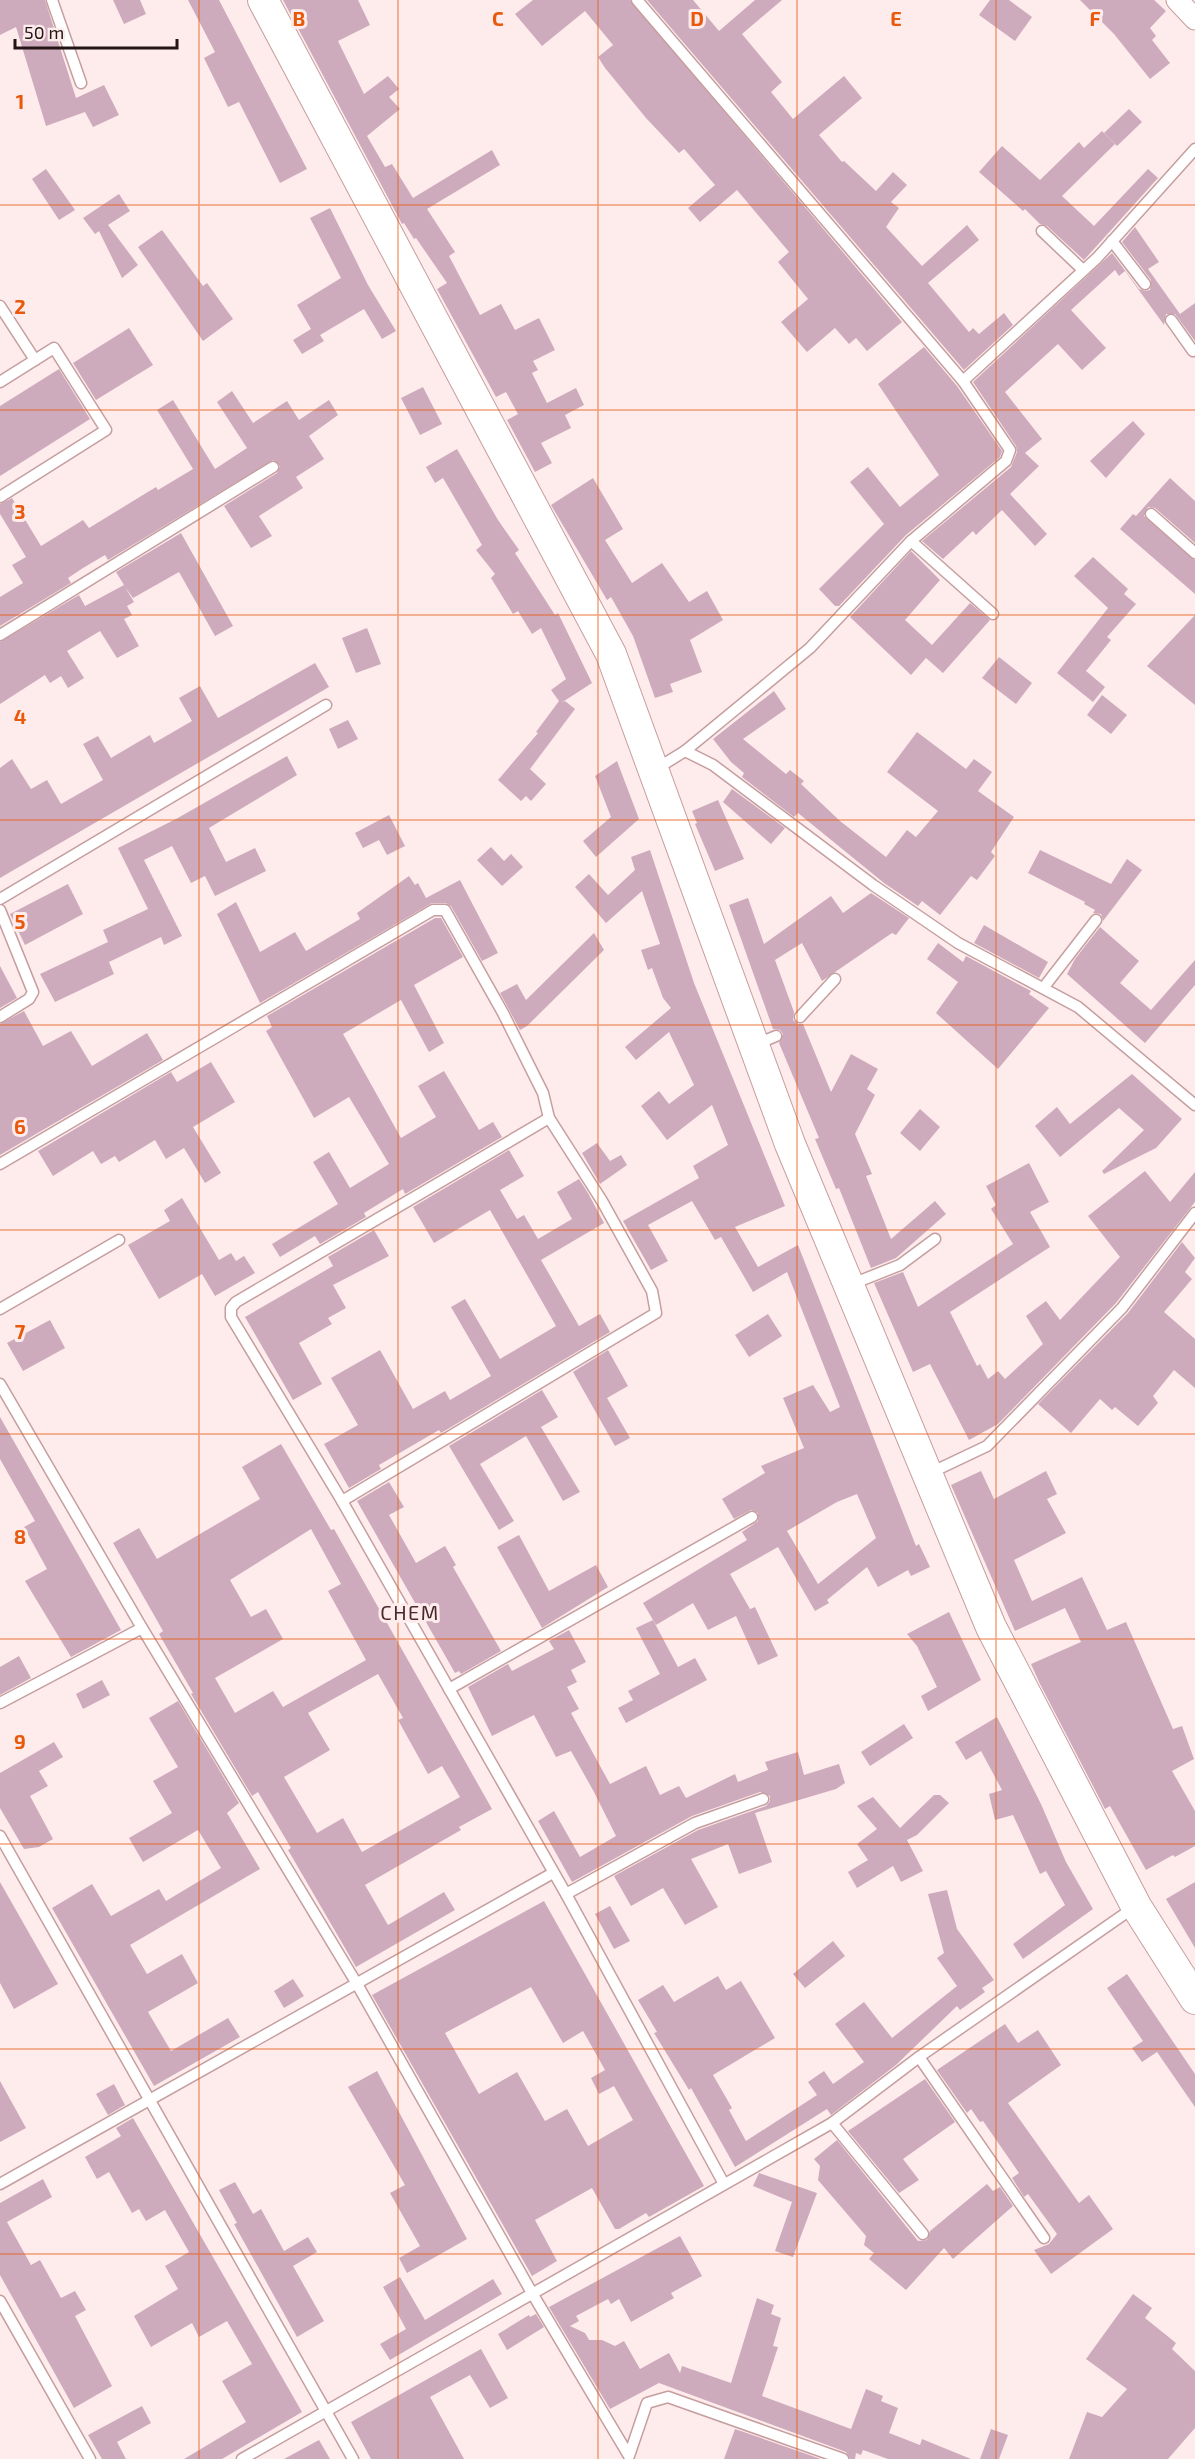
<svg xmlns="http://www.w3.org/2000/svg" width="1195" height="2459" viewBox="0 0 1195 2459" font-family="'Exo 2',sans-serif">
<rect width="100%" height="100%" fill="#feecec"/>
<g fill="#ceabbc" fill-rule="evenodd">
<polygon points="0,0 45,0 76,98 104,85 119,115 93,127 85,112 46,126 16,27 0,35"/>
<polygon points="113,0 140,0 146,14 124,24"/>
<polygon points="188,0 219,0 307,169 280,183 239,102 228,107 204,58 215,52"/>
<polygon points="283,0 358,0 370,25 338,41 364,94 388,76 399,89 389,97 400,109 367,136 385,167 392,164 413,198 492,150 500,165 427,209 455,252 449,256 480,315 501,304 515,330 539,318 555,350 533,361 538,370 532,373 547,403 576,388 584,405 565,415 571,428 541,443 552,463 535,472 507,420 518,414 506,392 496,397 437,289 447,283 416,238 414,239 404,223 402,224"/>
<polygon points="533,0 630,0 902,322 867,351 856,338 849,344 835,328 807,352 781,322 808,299 778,262 789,252 737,190 700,222 688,208 715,185 684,149 679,153 646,118 605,68 598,57 613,45 585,11 542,46 515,14"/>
<polygon points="647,0 693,0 719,31 755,0 782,0 742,34 782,82 771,92 793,119 844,76 862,98 819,135 842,162 844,161 876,191 893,172 907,185 891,202 899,208 886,227 922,266 967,225 979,240 928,283 969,332 973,328 979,334 1004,313 1013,325 964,370"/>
<polygon points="990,0 1009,0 1032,17 1015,41 979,15"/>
<polygon points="1080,0 1154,0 1166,11 1150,28 1156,36 1152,40 1170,63 1150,79 1114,34"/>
<polygon points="1129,109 1142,122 1117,146 1104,133"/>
<polygon points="1102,131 1115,144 1062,196 1094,226 1148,169 1158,178 1084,260 1047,226 1040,224 1025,209 1023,211 979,172 1002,146 1040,180 1079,142 1084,148"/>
<polygon points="46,169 75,210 59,220 32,179"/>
<polygon points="119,194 130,211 108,225 138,265 122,278 99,231 95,234 83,218"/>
<polygon points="330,208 368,285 396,331 382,339 364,309 320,335 324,341 302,354 293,340 311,329 297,305 341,278 310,218"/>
<polygon points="1135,227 1159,262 1148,269 1180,314 1195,303 1195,341 1175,314 1166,314 1164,325 1125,271 1119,276 1115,270 1071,310 1106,348 1082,370 1058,344 1005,392 1042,439 1025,453 1039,466 1010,494 1047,534 1035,546 1002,510 976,535 973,531 943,559 922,541 1011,467 1017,452 1016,446 973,382 1112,253 1139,289 1145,291 1150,290 1151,280 1122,242"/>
<polygon points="162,230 203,286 207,283 233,319 203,341 138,247"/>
<polygon points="129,328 153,365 96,400 73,363"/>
<polygon points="924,347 957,386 1002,451 1000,457 906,535 839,606 835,606 819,589 884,524 850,482 868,467 900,507 939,475 878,384"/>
<polygon points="59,369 90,419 0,476 0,406"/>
<polygon points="423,387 442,424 420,435 401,398"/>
<polygon points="232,391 253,423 287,401 299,420 329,400 338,415 309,436 324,459 296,477 303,488 259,516 272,536 251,548 224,506 277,473 280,466 273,460 108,560 105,555 83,568 68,578 71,583 0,626 0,597 23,583 12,565 26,557 0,514 0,504 12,498 41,546 83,520 89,528 156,487 158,490 193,469 157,410 173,400 215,469 247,448 217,402"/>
<polygon points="1133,421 1145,434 1106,478 1090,461"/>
<polygon points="457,449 498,520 519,550 515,553 555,615 558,613 592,683 561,703 565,701 575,709 530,769 546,784 531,801 526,796 521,801 498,780 538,733 536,732 559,701 551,690 566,679 541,628 532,634 518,611 513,614 491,578 495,574 476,550 482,545 443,478 435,483 426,467"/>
<polygon points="593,478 623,529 605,540 632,583 662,563 689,602 707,591 723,620 690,640 702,672 670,684 673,692 655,698 633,636 611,597 607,600 551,505"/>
<polygon points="1170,478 1195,501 1195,543 1155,508 1148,507 1144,516 1195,560 1195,594 1120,529 1133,514 1136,516"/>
<polygon points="181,533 233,626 215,636 179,572 133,598 125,587 134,602 127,606 132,615 124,619 139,646 117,658 100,631 67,651 84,678 68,688 61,676 50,683 45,675 0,704 0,642 79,595 85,606 124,585 116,572"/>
<polygon points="911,551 940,580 905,620 932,645 970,603 990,620 943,673 926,658 911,675 850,617"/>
<polygon points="1093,557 1128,589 1124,594 1136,604 1107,637 1111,640 1086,671 1105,687 1093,702 1057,673 1108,608 1074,576"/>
<polygon points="1195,615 1195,705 1147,666"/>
<polygon points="367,628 381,664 356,673 342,638"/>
<polygon points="999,657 1032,683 1016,704 982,678"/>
<polygon points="315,663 329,687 0,878 0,768 12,759 31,789 47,780 61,804 103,780 83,744 98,736 111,758 150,735 154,743 192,721 179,698 200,686 218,718"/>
<polygon points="774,691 786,709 743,739 786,774 790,770 804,781 801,784 840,821 886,857 907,830 916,837 938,811 887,772 917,732 966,769 974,759 992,772 978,791 1014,817 991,852 995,856 977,880 971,876 940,915 922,901 918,906 884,883 798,813 794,817 742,777 744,773 731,762 713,739"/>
<polygon points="1102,695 1127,715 1111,734 1087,715"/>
<polygon points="348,720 358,739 338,749 329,729"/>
<polygon points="287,756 297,775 209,828 226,862 255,848 266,871 215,896 205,876 191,883 172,846 144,860 182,936 164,945 161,937 109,962 114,974 55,1002 40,974 108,942 103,930 148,909 118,848 176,819"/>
<polygon points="617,761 639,819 596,857 583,841 611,817 595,776"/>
<polygon points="732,789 785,828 771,844 723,802"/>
<polygon points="718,800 744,859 715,871 695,824 697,823 692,811"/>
<polygon points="389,815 405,846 387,855 379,840 363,848 355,833"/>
<polygon points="491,847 504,861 511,854 523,867 502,886 477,860"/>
<path d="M650,850L694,983L785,1206L735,1227L758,1267L798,1245L916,1546L919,1544L930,1567L911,1576L908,1570L878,1587L867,1567L827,1600L829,1603L815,1611L778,1547L730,1574L750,1609L743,1612L755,1607L778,1656L758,1665L736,1616L708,1630L693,1603L656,1625L643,1603L747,1540L742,1532L758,1521V1513L751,1510L734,1519L722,1499L765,1473L761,1466L804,1448L783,1398L813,1385L830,1412L840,1407L787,1272L753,1292L721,1237L715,1240L692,1201L648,1225L668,1261L651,1270L623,1221L699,1178L693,1166L728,1145L712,1105L667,1140L641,1106L659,1091L669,1104L694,1085L669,1032L636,1060L625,1047L671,1008L663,998L652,968L648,970L641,950L660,944L642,891L606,923L575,887L589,874L608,895L635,870L631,857ZM857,1494L876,1538L818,1584L787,1531L837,1502Z"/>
<polygon points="1040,850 1111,884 1127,859 1142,870 1103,921 1101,914 1093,913 1095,910 1084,904 1085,902 1028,873"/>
<polygon points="409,876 415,885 418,883 426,898 460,880 498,953 482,961 451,906 446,903 432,903 260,1003 217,914 236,902 260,952 295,932 306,951 360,919 357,913"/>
<polygon points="68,884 83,914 25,945 10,914"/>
<polygon points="871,893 909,918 896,935 892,933 822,981 802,943 775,960 794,1012 793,1020 798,1024 803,1024 831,1092 851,1054 878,1069 867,1089 875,1095 855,1134 872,1174 866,1176 891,1239 935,1201 946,1214 896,1258 871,1268 839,1188 836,1189 815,1139 819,1138 779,1043 783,1034 780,1030 773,1029 729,905 748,898 764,944 831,896 843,913"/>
<polygon points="435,918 441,918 463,957 414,985 444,1043 429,1052 401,1000 343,1034 401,1138 436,1117 418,1086 444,1071 479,1130 493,1122 502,1137 405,1194 403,1189 364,1213 366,1217 320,1244 315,1236 280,1257 272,1244 338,1204 313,1162 329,1152 350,1188 389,1164 349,1097 314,1118 266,1031 272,1027 267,1016"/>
<polygon points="984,925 1048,962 1039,978 974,943"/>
<polygon points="1100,927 1139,961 1120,983 1151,1010 1195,960 1195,985 1145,1043 1067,974 1075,959"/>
<polygon points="594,933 604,950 527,1026 520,1030 500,993 517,984 526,1000"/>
<polygon points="938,943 963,962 966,956 1031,991 1029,994 1049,1008 998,1069 936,1013 958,982 927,959"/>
<polygon points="0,966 17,998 0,1008"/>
<polygon points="24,1011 43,1046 71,1031 92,1066 147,1033 163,1060 0,1155 0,1024"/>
<polygon points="211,1062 235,1102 193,1127 221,1173 205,1183 184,1148 166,1159 155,1140 119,1162 115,1156 101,1164 93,1151 53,1176 38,1151 171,1072 177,1082"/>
<polygon points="1132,1074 1182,1119 1156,1148 1104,1174 1102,1171 1144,1130 1119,1108 1060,1157 1035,1126 1057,1107 1070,1124"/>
<polygon points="920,1109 940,1127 920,1151 900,1133"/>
<polygon points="597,1143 610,1161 621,1155 627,1165 600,1184 582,1153"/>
<polygon points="509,1150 524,1176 500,1190 517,1219 524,1215 538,1239 572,1219 557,1192 579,1179 588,1193 604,1223 541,1260 579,1326 600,1314 610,1332 441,1433 439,1430 379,1465 381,1469 349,1488 324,1444 358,1425 331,1378 380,1350 413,1409 445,1391 450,1400 491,1376 451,1307 465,1299 500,1359 556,1326 490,1210 434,1243 413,1207"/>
<polygon points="1029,1163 1049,1202 1030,1212 1050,1247 950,1312 977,1366 980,1364 988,1379 998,1371 1005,1379 1043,1344 1026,1316 1046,1301 1060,1320 1120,1257 1088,1216 1145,1171 1170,1202 1195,1172 1195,1202 1116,1303 998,1424 969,1440 930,1364 913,1372 874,1283 903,1272 918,1307 1013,1244 991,1209 996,1205 986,1186"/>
<polygon points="182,1198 219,1260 231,1253 236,1261 244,1256 255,1273 215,1296 202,1274 159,1299 128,1245 170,1221 164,1210"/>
<polygon points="374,1230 389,1256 333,1285 346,1308 328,1318 332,1324 299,1343 322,1384 293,1400 245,1317 333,1266 328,1257"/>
<polygon points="1182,1242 1195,1258 1185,1272 1192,1279 1164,1312 1195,1339 1195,1388 1174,1370 1153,1396 1158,1403 1138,1426 1115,1407 1112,1410 1100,1399 1071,1433 1038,1404 1128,1313"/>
<polygon points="768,1314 782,1336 749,1357 735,1335"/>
<polygon points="50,1320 65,1348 23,1371 7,1343"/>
<polygon points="608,1350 628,1386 607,1398 630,1438 615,1446 573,1372"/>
<polygon points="542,1390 558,1417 541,1427 580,1492 563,1501 526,1436 480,1464 514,1521 499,1530 449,1446"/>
<polygon points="0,1417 121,1630 71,1657 25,1581 47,1569 24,1527 35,1521 0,1459"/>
<path d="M281,1444L331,1530L334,1529L492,1809L459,1827L461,1830L365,1885L388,1925L444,1892L455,1910L356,1967L288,1850L291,1848L258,1792L252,1796L191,1694L193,1693L159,1634L163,1631L113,1543L139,1528L157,1559L260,1499L242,1467ZM311,1529L341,1584L328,1591L366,1660L283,1707L273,1691L235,1713L215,1678L283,1639L266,1609L251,1617L230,1580ZM378,1674L403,1718L398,1720L428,1774L442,1766L460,1797L362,1852L343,1818L317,1833L284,1777L330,1750L308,1713Z"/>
<polygon points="981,1471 994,1499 1046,1471 1057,1494 1047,1499 1066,1533 1014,1560 1032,1601 1082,1577 1107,1630 1126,1622 1173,1729 1182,1726 1194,1759 1172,1771 1195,1811 1195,1846 1175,1857 1173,1855 1146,1870 1110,1806 1105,1809 1040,1684 1031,1664 1081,1642 1065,1608 1015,1631 951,1485"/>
<polygon points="389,1482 404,1507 389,1515 416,1563 445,1546 456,1565 453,1567 501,1651 461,1674 459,1671 455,1673 357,1501"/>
<polygon points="519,1535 549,1591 596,1565 608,1587 542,1628 497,1547"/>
<polygon points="949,1612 981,1680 928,1711 921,1696 937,1687 917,1646 907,1634"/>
<polygon points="653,1620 678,1667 695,1658 707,1680 626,1723 618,1708 633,1700 628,1691 660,1674 636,1628"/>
<polygon points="569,1630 586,1662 571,1670 577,1682 567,1687 579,1709 571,1713 610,1784 646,1766 660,1795 679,1786 686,1798 735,1774 738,1782 768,1770 765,1762 798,1752 804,1775 839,1764 845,1783 836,1789 755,1813 772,1862 739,1874 728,1844 691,1859 718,1907 685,1925 663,1888 631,1906 614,1876 698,1830 766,1806 770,1801 770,1796 760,1792 692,1816 572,1882 538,1821 554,1811 580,1857 616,1836 594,1792 571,1751 556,1757 534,1715 492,1736 468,1687 508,1664 512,1671 554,1649 549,1641"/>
<polygon points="19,1656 31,1678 0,1695 0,1667"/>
<polygon points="102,1680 110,1695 83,1709 76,1694"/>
<polygon points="178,1701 239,1803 227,1813 260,1869 130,1945 147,1974 182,1954 198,1983 148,2012 171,2051 228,2018 240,2037 154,2086 52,1908 92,1884 111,1916 159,1889 166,1901 221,1868 198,1830 143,1862 129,1838 172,1813 153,1781 178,1767 149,1718"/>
<polygon points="997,1717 1041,1804 1066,1862 1093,1909 1023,1959 1013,1944 1065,1905 1046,1871 1040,1874 1013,1815 995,1820 989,1794 1002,1790 981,1751 966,1760 955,1742"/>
<polygon points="904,1724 913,1738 870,1766 861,1752"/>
<polygon points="54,1742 63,1757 39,1771 48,1786 30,1796 53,1839 39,1847 24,1849 0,1808 0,1773"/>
<polygon points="934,1795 940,1795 949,1803 917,1835 907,1840 923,1871 901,1882 893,1866 857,1888 848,1872 868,1860 857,1844 877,1829 857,1806 873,1797 900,1828"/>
<polygon points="0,1882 58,1984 14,2009 0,1983"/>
<polygon points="1195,1882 1195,1948 1166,1899"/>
<polygon points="947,1890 957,1929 994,1980 982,1988 985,1992 960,2010 957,2006 896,2065 831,2115 827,2109 735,2167 691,2088 689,2090 654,2033 657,2032 638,2000 663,1985 674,2002 718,1976 726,1990 741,1981 775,2038 713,2075 732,2108 729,2110 746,2141 817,2095 808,2082 824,2071 833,2084 864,2062 835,2024 864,2002 892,2038 957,1986 937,1958 944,1953 928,1894"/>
<path d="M544,1901L704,2186L649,2217L646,2213L619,2229H615L592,2188L535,2220L557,2261L532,2276L372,1995ZM531,1987L563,2043L583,2031L605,2070L591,2078L599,2094L614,2086L633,2120L588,2146L567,2109L545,2121L517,2072L479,2094L445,2033Z"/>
<polygon points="610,1906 630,1941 614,1949 595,1914"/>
<polygon points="833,1941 845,1956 805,1988 793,1974"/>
<polygon points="1127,1974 1195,2074 1195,2107 1157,2052 1142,2062 1132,2048 1143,2041 1107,1988"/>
<polygon points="293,1979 304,1996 284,2008 274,1991"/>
<polygon points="1005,2024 1018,2043 1038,2030 1061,2065 1008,2103 1079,2203 1089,2195 1113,2229 1051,2274 1034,2250 1049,2244 1057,2234 1028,2194 1024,2197 1012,2178 1019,2173 983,2121 980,2122 971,2109 967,2113 937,2070"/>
<polygon points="377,2071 467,2239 407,2273 399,2258 420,2246 390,2193 405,2185 348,2087"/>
<polygon points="925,2079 955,2122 903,2159 919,2180 899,2193 848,2131"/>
<polygon points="0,2081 26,2128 0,2142"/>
<polygon points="114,2084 125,2105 108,2115 96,2094"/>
<polygon points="133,2118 302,2412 222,2459 184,2459 246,2422 222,2381 252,2364 227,2321 199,2337 192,2323 151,2347 134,2316 178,2289 165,2266 189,2252 165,2210 146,2221 139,2209 132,2213 109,2172 97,2179 85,2157 121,2136 116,2128"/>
<polygon points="837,2140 918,2241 927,2240 930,2231 987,2184 993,2191 1000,2187 1013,2206 953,2259 944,2248 906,2290 869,2259 874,2253 864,2245 866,2236 818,2180 820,2166 814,2159"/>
<polygon points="759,2173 817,2193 793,2257 775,2251 792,2202 753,2186"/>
<polygon points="43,2179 52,2197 7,2222 31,2265 40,2260 61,2298 75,2291 86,2310 75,2316 112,2386 74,2408 0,2275 0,2203"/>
<polygon points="235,2182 253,2214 261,2209 284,2251 308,2237 317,2252 293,2266 324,2321 297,2337 234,2224 237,2223 219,2190"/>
<polygon points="680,2236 702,2276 671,2293 674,2298 631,2322 619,2299 611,2304 608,2299 576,2316 579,2321 570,2326 585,2333 589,2340 602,2340 615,2346 624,2341 640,2369 669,2353 680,2373 682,2366 731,2383 757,2298 774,2305 771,2314 781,2318 773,2346 778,2347 762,2396 851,2429 866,2389 883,2396 881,2401 898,2408 889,2433 920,2445 922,2439 971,2459 888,2459 863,2450 861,2455 856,2453 855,2459 850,2459 846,2452 659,2383 610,2409 549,2307"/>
<polygon points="400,2277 425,2320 493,2279 502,2294 390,2360 380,2344 406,2329 383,2287"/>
<polygon points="1133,2294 1152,2308 1145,2318 1176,2343 1172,2349 1195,2371 1195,2428 1168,2459 1069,2459 1087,2412 1102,2417 1127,2389 1086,2359"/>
<polygon points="536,2314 544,2327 507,2350 498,2334 529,2315 530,2317"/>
<polygon points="481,2349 508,2398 490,2408 470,2375 430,2397 464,2459 371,2459 351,2422"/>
<polygon points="142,2406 151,2423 117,2442 126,2459 102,2459 88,2435"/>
<polygon points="735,2429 821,2459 724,2459"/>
<polygon points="991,2429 1008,2435 999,2459 980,2459"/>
<polygon points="319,2440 330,2459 284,2459"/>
</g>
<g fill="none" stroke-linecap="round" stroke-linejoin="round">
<g stroke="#c69e9f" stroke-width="13">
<g id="lane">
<polyline points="52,0 81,83"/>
<polyline points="637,0 963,381 1010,450 1006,461 911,541 810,648 685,751 656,769"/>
<polyline points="1042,231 1083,270"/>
<polyline points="1112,241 1145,284"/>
<polyline points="0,306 35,360"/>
<polyline points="1171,320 1193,351"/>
<polyline points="963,381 1097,258 1195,149"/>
<polyline points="0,382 54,348 106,430 0,497"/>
<polyline points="1151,514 1195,553"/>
<polyline points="911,541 993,614"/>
<polyline points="0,635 273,467"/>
<polyline points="685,751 713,765 873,885 958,943 1078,1007 1195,1105"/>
<polyline points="0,899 326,705"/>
<polyline points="0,910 33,992 29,999 0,1017"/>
<polyline points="1044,987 1096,920"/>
<polyline points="800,1017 835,979"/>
<polyline points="757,1044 776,1036"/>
<polyline points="549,1118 236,1302 231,1308 231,1317 342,1501 566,1894 724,2184"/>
<polyline points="0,1164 433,910 445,910 503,1013 543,1093 549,1118 602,1201 652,1291 656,1313 342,1501"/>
<polyline points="852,1284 900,1265 935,1239"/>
<polyline points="0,1309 119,1240"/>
<polyline points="0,1384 142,1628 357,1984 532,2293 629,2456 647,2403 668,2397 843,2459"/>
<polyline points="928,1474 987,1446 1122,1308 1195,1213"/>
<polyline points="449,1689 752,1517"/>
<polyline points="0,1703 142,1628"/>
<polyline points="0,1836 353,2459"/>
<polyline points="566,1894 695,1823 763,1799"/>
<polyline points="919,2057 1044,2238"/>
<polyline points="832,2123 923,2234"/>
<polyline points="0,2184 553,1873"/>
<polyline points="0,2301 90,2459"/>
<polyline points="242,2459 832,2123 919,2057 1136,1906"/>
</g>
</g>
<g stroke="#c69e9f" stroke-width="23">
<polyline id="street" points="1177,0 1195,19"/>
</g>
<g stroke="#c69e9f" stroke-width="32">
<polyline id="secondary" points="263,0 611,654 790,1144 991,1627 1136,1906 1195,1999"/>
</g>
<use href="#lane" stroke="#fff" stroke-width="10"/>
<use href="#street" stroke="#fff" stroke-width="21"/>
<use href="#secondary" stroke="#fff" stroke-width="30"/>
</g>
<path fill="none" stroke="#e8590c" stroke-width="1.5" stroke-opacity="0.55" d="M199,0V2459M398,0V2459M598,0V2459M797,0V2459M996,0V2459M0,205H1195M0,410H1195M0,615H1195M0,820H1195M0,1025H1195M0,1230H1195M0,1434H1195M0,1639H1195M0,1844H1195M0,2049H1195M0,2254H1195"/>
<g text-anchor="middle" stroke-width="6" stroke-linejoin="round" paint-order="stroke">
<g font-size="20" letter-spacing="1.5" fill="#49292b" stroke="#feecec">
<text x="410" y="1620">CHEM</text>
</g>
</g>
<g font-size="20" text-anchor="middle" font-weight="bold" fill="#e8590c" stroke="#feecec" stroke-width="6" stroke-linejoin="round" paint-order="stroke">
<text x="299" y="26">B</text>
<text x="498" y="26">C</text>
<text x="697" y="26">D</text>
<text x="896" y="26">E</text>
<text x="1095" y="26">F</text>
<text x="20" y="109">1</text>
<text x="20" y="314">2</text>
<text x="20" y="519">3</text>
<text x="20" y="724">4</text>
<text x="20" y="929">5</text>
<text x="20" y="1134">6</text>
<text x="20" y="1339">7</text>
<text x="20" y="1544">8</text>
<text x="20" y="1749">9</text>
</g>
<path d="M15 39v9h162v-9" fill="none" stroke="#231415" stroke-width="3"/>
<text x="24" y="39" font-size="18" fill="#231415" stroke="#feecec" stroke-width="4.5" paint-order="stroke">50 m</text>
</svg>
